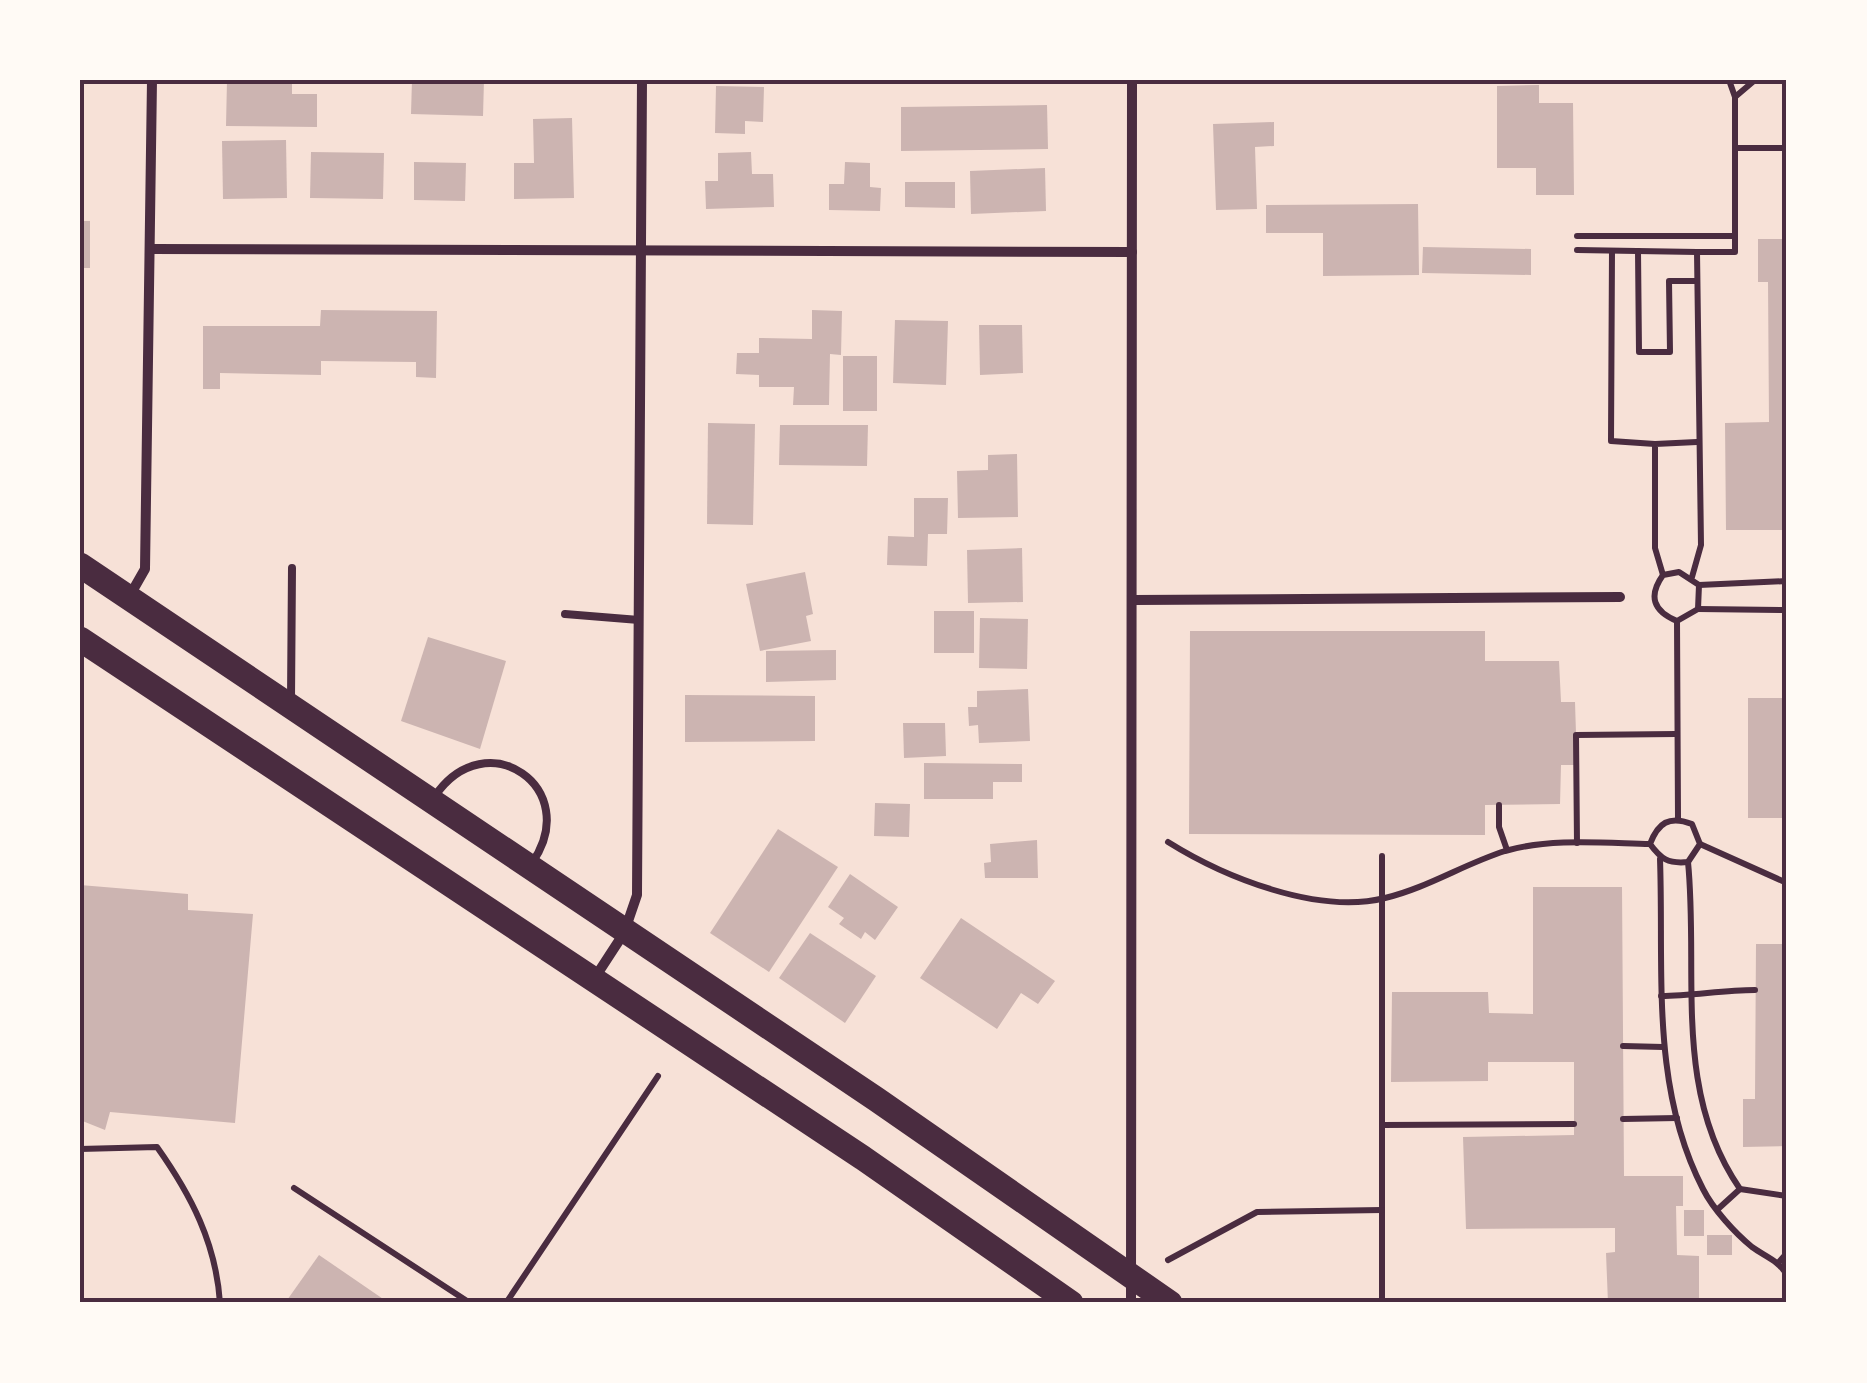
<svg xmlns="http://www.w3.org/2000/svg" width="1867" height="1383" viewBox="0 0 1867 1383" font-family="Mulish,sans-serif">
<rect width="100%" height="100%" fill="#f7e1d7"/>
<g fill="#ccb4b1">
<polygon points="227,80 292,80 292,94 317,94 317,127 226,126"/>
<polygon points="412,80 484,80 483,116 411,114"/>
<polygon points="1539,85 1539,103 1573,103 1574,195 1536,195 1536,168 1497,168 1497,86"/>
<polygon points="716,86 764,87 763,122 745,121 745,134 715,133"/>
<polygon points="1047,105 1048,149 901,151 901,107"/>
<polygon points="572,118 574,198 514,199 514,163 534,163 533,119"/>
<polygon points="1274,122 1274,146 1255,147 1257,209 1216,210 1213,124"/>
<polygon points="286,140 287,198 223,199 222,141"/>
<polygon points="311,152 384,153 383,199 310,198"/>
<polygon points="751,152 752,174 773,174 774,207 706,209 705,181 718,181 718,153"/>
<polygon points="414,162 466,163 465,201 414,200"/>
<polygon points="845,162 870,163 870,187 881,188 880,211 829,210 829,184 844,184"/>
<polygon points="1045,168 1046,211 971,214 970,171"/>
<polygon points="905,182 955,182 955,208 905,207"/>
<polygon points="1418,204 1419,275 1323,276 1323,233 1266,233 1266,205"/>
<rect x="80" y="221" width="10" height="47"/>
<polygon points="1758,239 1787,239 1787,530 1726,530 1725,423 1769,422 1768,282 1758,282"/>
<polygon points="1423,247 1531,249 1531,275 1422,273"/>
<polygon points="321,310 437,311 436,378 416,377 416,362 321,361 321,375 220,373 220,389 203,389 203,326 320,326"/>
<polygon points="812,310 842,311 841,355 830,354 829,405 793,405 794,387 759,387 759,375 736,374 737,353 759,353 759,338 812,339"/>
<polygon points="895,320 948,321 946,385 893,383"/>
<polygon points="979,325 1022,325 1023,373 980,375"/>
<rect x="843" y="356" width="34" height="55"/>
<polygon points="708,423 755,424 753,525 707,524"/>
<polygon points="780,425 868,425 867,466 779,465"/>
<polygon points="1017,454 1018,517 958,518 957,471 988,470 988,455"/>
<polygon points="914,498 948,498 947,534 928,534 927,566 887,565 888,536 914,537"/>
<polygon points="1022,548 1023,602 968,603 967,550"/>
<polygon points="805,572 813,614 806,616 811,641 760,651 746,584"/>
<rect x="934" y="611" width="40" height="42"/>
<polygon points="980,618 1028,619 1027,669 979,668"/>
<polygon points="1190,631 1485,631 1485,661 1559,661 1561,702 1575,702 1577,765 1561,765 1560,804 1485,805 1485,835 1189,834"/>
<polygon points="428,637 506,661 480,749 401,721"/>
<polygon points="836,650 836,680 766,682 766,651"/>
<polygon points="1028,689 1030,741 979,743 978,725 969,726 968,707 977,707 977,691"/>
<polygon points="685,695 815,696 815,741 685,742"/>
<rect x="1748" y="698" width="39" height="120"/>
<polygon points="903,723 945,723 946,756 904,758"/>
<polygon points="924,763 1022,764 1022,782 993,782 993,799 924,799"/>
<polygon points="875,803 910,804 909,837 874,836"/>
<polygon points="778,829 838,867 769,972 710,933"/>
<polygon points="1037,840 1038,878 985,878 984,863 991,862 990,844"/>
<polygon points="850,874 898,907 875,940 865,932 861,939 839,924 844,918 828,907"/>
<polygon points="80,885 188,894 188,910 253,914 235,1123 110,1112 105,1130 80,1120"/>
<polygon points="1533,887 1622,887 1624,1176 1683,1176 1683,1206 1676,1206 1677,1255 1699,1256 1699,1303 1608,1303 1606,1253 1615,1252 1615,1228 1466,1229 1463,1137 1574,1135 1574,1062 1488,1062 1488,1081 1391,1082 1392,992 1488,992 1489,1013 1533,1014"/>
<polygon points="961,918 1055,981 1038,1004 1021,993 997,1029 920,978"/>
<polygon points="810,933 876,976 845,1023 779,978"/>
<polygon points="1756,944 1787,944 1787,1146 1743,1147 1743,1099 1755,1099"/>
<rect x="1684" y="1210" width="20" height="26"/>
<rect x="1707" y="1235" width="25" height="20"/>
<polygon points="319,1255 389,1303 285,1303"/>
</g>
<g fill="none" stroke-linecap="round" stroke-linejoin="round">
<g stroke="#4a2c40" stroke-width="6">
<polyline points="1729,80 1735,97"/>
<polyline points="1735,148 1787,148"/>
<polyline points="1577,236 1735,236"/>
<polyline points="1577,250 1697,252"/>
<polyline points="1612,251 1611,441 1655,444"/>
<polyline points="1638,251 1639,352 1670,352 1669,281 1697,281"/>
<polyline points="1663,575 1655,548 1655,444 1697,442"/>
<polyline points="1692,577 1701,545 1697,252 1735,252 1735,97 1755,80"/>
<polyline points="1699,585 1787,581"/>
<polyline points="1698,609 1787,610"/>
<path d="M1677,621C1653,611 1648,596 1663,575L1679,572L1699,585L1698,609L1677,621L1678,818"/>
<polyline points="1499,805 1499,827 1507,850"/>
<path d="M1168,842C1224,877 1317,915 1385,898C1427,888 1464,864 1505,851C1550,838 1603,843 1650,844C1661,859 1668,864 1688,862L1700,844L1692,824C1669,815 1658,823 1650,844"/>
<polyline points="1577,843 1576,735 1676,734"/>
<polyline points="1700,844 1787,883"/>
<polyline points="1382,856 1382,1303"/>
<path d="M1660,859C1664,970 1650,1087 1703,1189C1713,1209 1735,1233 1752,1247C1766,1257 1778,1260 1787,1275"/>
<path d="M1688,862C1699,972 1672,1091 1740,1189L1787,1196"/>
<path d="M1661,996C1693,996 1722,990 1755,990"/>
<polyline points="1623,1046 1663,1047"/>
<polyline points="1623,1119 1677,1118"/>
<polyline points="1382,1125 1574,1124"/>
<path d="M80,1149L157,1147C191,1195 216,1243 220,1303"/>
<polyline points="294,1188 470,1303"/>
<polyline points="1718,1209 1740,1189"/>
<polyline points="1168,1260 1257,1212 1382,1210"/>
<polyline points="1779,1262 1787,1253"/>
<polyline points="506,1303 658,1076"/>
</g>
<g stroke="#4a2c40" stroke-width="8">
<polyline points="565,614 639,620"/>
<polyline points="291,699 292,568"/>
<path d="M435,796C486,721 584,788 532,863"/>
</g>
<g stroke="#4a2c40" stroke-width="10">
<polyline points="151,249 1132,252"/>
<polyline points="129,597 145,569 152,80"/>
<polyline points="1134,600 1620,597"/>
<polyline points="594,979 624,933 637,895 642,80"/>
<polyline points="1131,1303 1132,80"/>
</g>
<g stroke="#4a2c40" stroke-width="25">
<polyline points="80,565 876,1099 1170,1303"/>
<polyline points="80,639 863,1158 1071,1303"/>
</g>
</g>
<rect width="1867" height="1383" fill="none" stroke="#fffaf5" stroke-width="165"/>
<rect x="82" y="82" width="1702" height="1218" fill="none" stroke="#4a2c40" stroke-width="4"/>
</svg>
